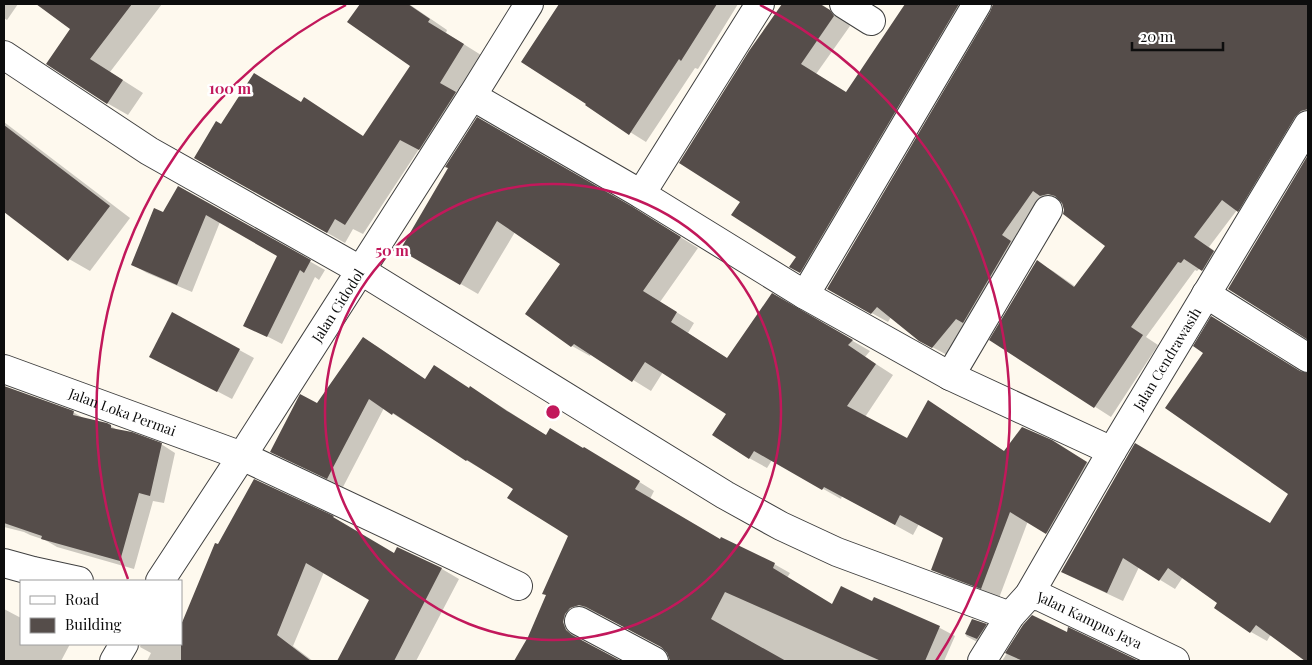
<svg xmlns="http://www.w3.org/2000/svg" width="1312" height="665" viewBox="0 0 1312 665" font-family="'Playfair Display',serif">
<rect width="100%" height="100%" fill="#fef9ee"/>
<g fill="#0003">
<polygon points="4,4 18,4 7,20 4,18"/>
<polygon points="38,4 162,4 110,72 143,93 128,115 107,103 71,29"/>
<polygon points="361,4 409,4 447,30 446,33 481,55 457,94 473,104 437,159 419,149 363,234 353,229 345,243 196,158 221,126 302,103 364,137 412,66 349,22"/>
<polygon points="560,4 738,4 698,69 695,68 646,142 587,105 588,103 523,61"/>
<polygon points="783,4 821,4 846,21 850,26 816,74 847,94 906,4 981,4 816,281 791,267 798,256 742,202 750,51"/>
<polygon points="994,4 1308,4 1308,130 1254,220 1237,210 1209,247 1229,261 1219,279 1200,268 1197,271 1195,270 1146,337 1158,345 1111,417 991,340 1037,262 1053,271 1076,287 1107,246 1065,210 1063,203 1058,205 949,356 919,340 891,317 888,322 828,289 992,12"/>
<polygon points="4,122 130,218 90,271 69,259 4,210"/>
<polygon points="1308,157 1308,338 1229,289"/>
<polygon points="450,168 651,219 698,248 660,302 694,323 688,333 728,359 772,294 870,351 865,357 893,375 865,417 907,440 929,402 946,412 1005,452 1070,452 1105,473 1064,543 1028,521 999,598 950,580 933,569 945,538 919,524 913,535 842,496 841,499 772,460 767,468 749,458 727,413 663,372 651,391 591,354 590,356 572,346 562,264 515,232 478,294 402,250"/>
<polygon points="179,187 325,270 319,280 315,277 282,344 245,325 278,256 220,222 192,292 147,273 133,265"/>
<polygon points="173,314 254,358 232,399 165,364"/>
<polygon points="363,338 378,347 426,380 470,389 486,397 547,436 599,457 654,491 650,499 720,541 774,564 790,573 787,578 833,606 872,603 874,599 940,628 955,636 944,661 671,661 668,652 664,648 603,615 594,614 578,632 581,640 585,643 619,661 515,661 529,638 548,595 570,536 515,489 466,460 384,408 343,487 287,460 271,451 317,404"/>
<polygon points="1302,373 1308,375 1308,661 1271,634 1267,641 1251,632 1219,603 1183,577 1175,589 1139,567 1123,601 1078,580 1063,571 1270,524 1290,494"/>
<polygon points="4,387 73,412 85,419 111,426 119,431 161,444 175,453 164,503 153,501 134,569 57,547 45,540 30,535 24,532 4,527"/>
<polygon points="216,544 395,555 398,548 442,569 459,579 416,661 339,661 371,600 324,572 293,646 313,661 147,661 151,653 140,647 141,644 181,644 181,622 184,622"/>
<polygon points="4,609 21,618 21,644 70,644 61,661 4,661"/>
<polygon points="972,620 993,629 983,645 966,636"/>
<polygon points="1024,626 1067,633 1069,629 1136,661 1002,661"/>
</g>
<g fill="#554d4a">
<polygon points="36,4 132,4 90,59 123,80 107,104 46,64 70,29"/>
<polygon points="360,4 408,4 430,19 428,22 464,44 440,83 456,92 419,150 400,140 345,225 335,219 327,233 194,158 216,121 221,124 254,73 301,102 304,97 363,136 410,66 347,22"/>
<polygon points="559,4 717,4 681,61 679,59 629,135 585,105 586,104 521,62"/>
<polygon points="782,4 820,4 830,10 834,16 801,64 846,92 905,4 959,4 800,273 789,267 796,257 731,215 740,202 679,163 749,51"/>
<polygon points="993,4 1308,4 1308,109 1301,111 1295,117 1238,212 1222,200 1194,237 1214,251 1202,271 1184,259 1181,263 1178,262 1131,327 1143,335 1094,408 989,340 1037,260 1074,287 1105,246 1063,214 1064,210 1062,203 1055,196 1048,194 1040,196 1033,191 1002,235 1011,241 963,323 956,319 932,348 919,341 877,307 871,314 827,289 990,12"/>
<polygon points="477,117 633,207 681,237 643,291 677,312 671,322 727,358 772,293 853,340 848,345 876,364 847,406 907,438 928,400 1004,451 1022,427 1052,440 1087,462 1046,534 1010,512 981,589 931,570 943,538 900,515 895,525 824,487 822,490 754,451 749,459 712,435 726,414 645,362 632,382 574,344 571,347 525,314 560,264 497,221 460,285 400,250 448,168 445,167"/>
<polygon points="4,125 110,206 68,261 4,212"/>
<polygon points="1308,155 1308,340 1228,289"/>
<polygon points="178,186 311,260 304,273 300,270 267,337 243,326 277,256 206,215 177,285 131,265 154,208 163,212"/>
<polygon points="172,312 240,349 217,392 149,357"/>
<polygon points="1211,316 1300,371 1308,373 1308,661 1305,661 1256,625 1250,633 1214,608 1217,603 1168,568 1159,581 1123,558 1107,593 1061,572 1135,443 1270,523 1288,494 1165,408 1203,353 1193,346"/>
<polygon points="363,337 425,379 434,365 469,388 470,386 507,411 546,435 550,428 583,448 584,447 640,481 635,489 720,539 721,537 775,563 773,568 832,604 841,586 872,601 874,597 940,626 925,661 881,661 725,592 711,619 786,661 670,661 667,653 661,647 586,607 579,605 570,608 565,614 563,622 566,630 572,635 621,661 514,661 528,637 546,595 542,594 568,536 507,498 513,489 467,460 466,461 393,413 392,415 369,399 327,479 270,452 300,394 317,403"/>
<polygon points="4,386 74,411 73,415 107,423 111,425 111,428 132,432 162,443 150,496 139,493 120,561 41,539 42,536 4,523"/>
<polygon points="254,479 334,516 333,517 394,553 397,547 442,568 394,661 337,661 369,600 306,563 277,635 311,661 181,661 181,625 215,543 218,544"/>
<polygon points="1032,615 1067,632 1068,627 1139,661 1023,661 1005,653 1023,625"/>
<polygon points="972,619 987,624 977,639 965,634"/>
</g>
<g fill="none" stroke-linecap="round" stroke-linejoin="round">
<g stroke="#404040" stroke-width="30">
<g id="minor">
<polyline points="844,4 871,21"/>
<polyline points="4,55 149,151 360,270 725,495 781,526 837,552 1010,616"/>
<polyline points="472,96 641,194 805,295 950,376 1112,451"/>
<polyline points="641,194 760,4"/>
<polyline points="1206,294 1308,358"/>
<polyline points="805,295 977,4"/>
<path id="s1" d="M4,369L242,456L518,586"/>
<polyline points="950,376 1048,210"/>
<polyline points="4,563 33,571 79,581"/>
<path id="s2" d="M160,581L242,456L472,96L529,4"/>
<path id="s3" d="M1029,595L1041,597L1175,661"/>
<polyline points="579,621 654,661"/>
<polyline points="114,661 124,644"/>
<path id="s4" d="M982,661L1010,616L1029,595L1112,451L1308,125"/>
</g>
</g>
<use href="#minor" stroke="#fff" stroke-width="28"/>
</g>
<g fill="none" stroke="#c2185b" stroke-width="2.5">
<circle cx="553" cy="412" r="228"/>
<path d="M128 579A457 457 0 0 1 346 5M760 5A457 457 0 0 1 936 661"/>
</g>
<g text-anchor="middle" stroke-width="5" stroke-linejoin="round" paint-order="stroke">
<g font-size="14" fill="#0d0d0d" stroke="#fff">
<text dy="5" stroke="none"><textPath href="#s2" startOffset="328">Jalan Cidodol</textPath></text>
<text dy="5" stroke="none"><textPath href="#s4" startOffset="355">Jalan Cendrawasih</textPath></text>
<text dy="5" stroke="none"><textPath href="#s1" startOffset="126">Jalan Loka Permai</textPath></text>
<text dy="5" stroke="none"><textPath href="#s3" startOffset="66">Jalan Kampus Jaya</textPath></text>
</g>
</g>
<circle cx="553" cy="412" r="8" fill="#c2185b" stroke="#fff" stroke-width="2.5"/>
<g font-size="15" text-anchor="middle" font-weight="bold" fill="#c2185b" stroke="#fff" stroke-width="5" stroke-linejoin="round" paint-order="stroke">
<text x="230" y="94">100 m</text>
<text x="392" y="256">50 m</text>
</g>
<rect width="1312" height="665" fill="none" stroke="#0d0d0d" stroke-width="10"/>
<rect x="20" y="580" width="162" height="65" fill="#ffffff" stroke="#9e9e9e"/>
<rect x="30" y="596" width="25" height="8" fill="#ffffff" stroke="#9e9e9e"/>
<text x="65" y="605" font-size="15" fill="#0d0d0d">Road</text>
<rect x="30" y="618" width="25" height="15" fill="#554d4a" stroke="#9e9e9e"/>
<text x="65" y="630" font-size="15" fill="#0d0d0d">Building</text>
<path d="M1132 42v8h91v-8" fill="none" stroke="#0d0d0d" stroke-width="2.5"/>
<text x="1140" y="42" font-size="15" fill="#0d0d0d" stroke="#ffffff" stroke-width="4" paint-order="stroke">20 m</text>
</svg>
